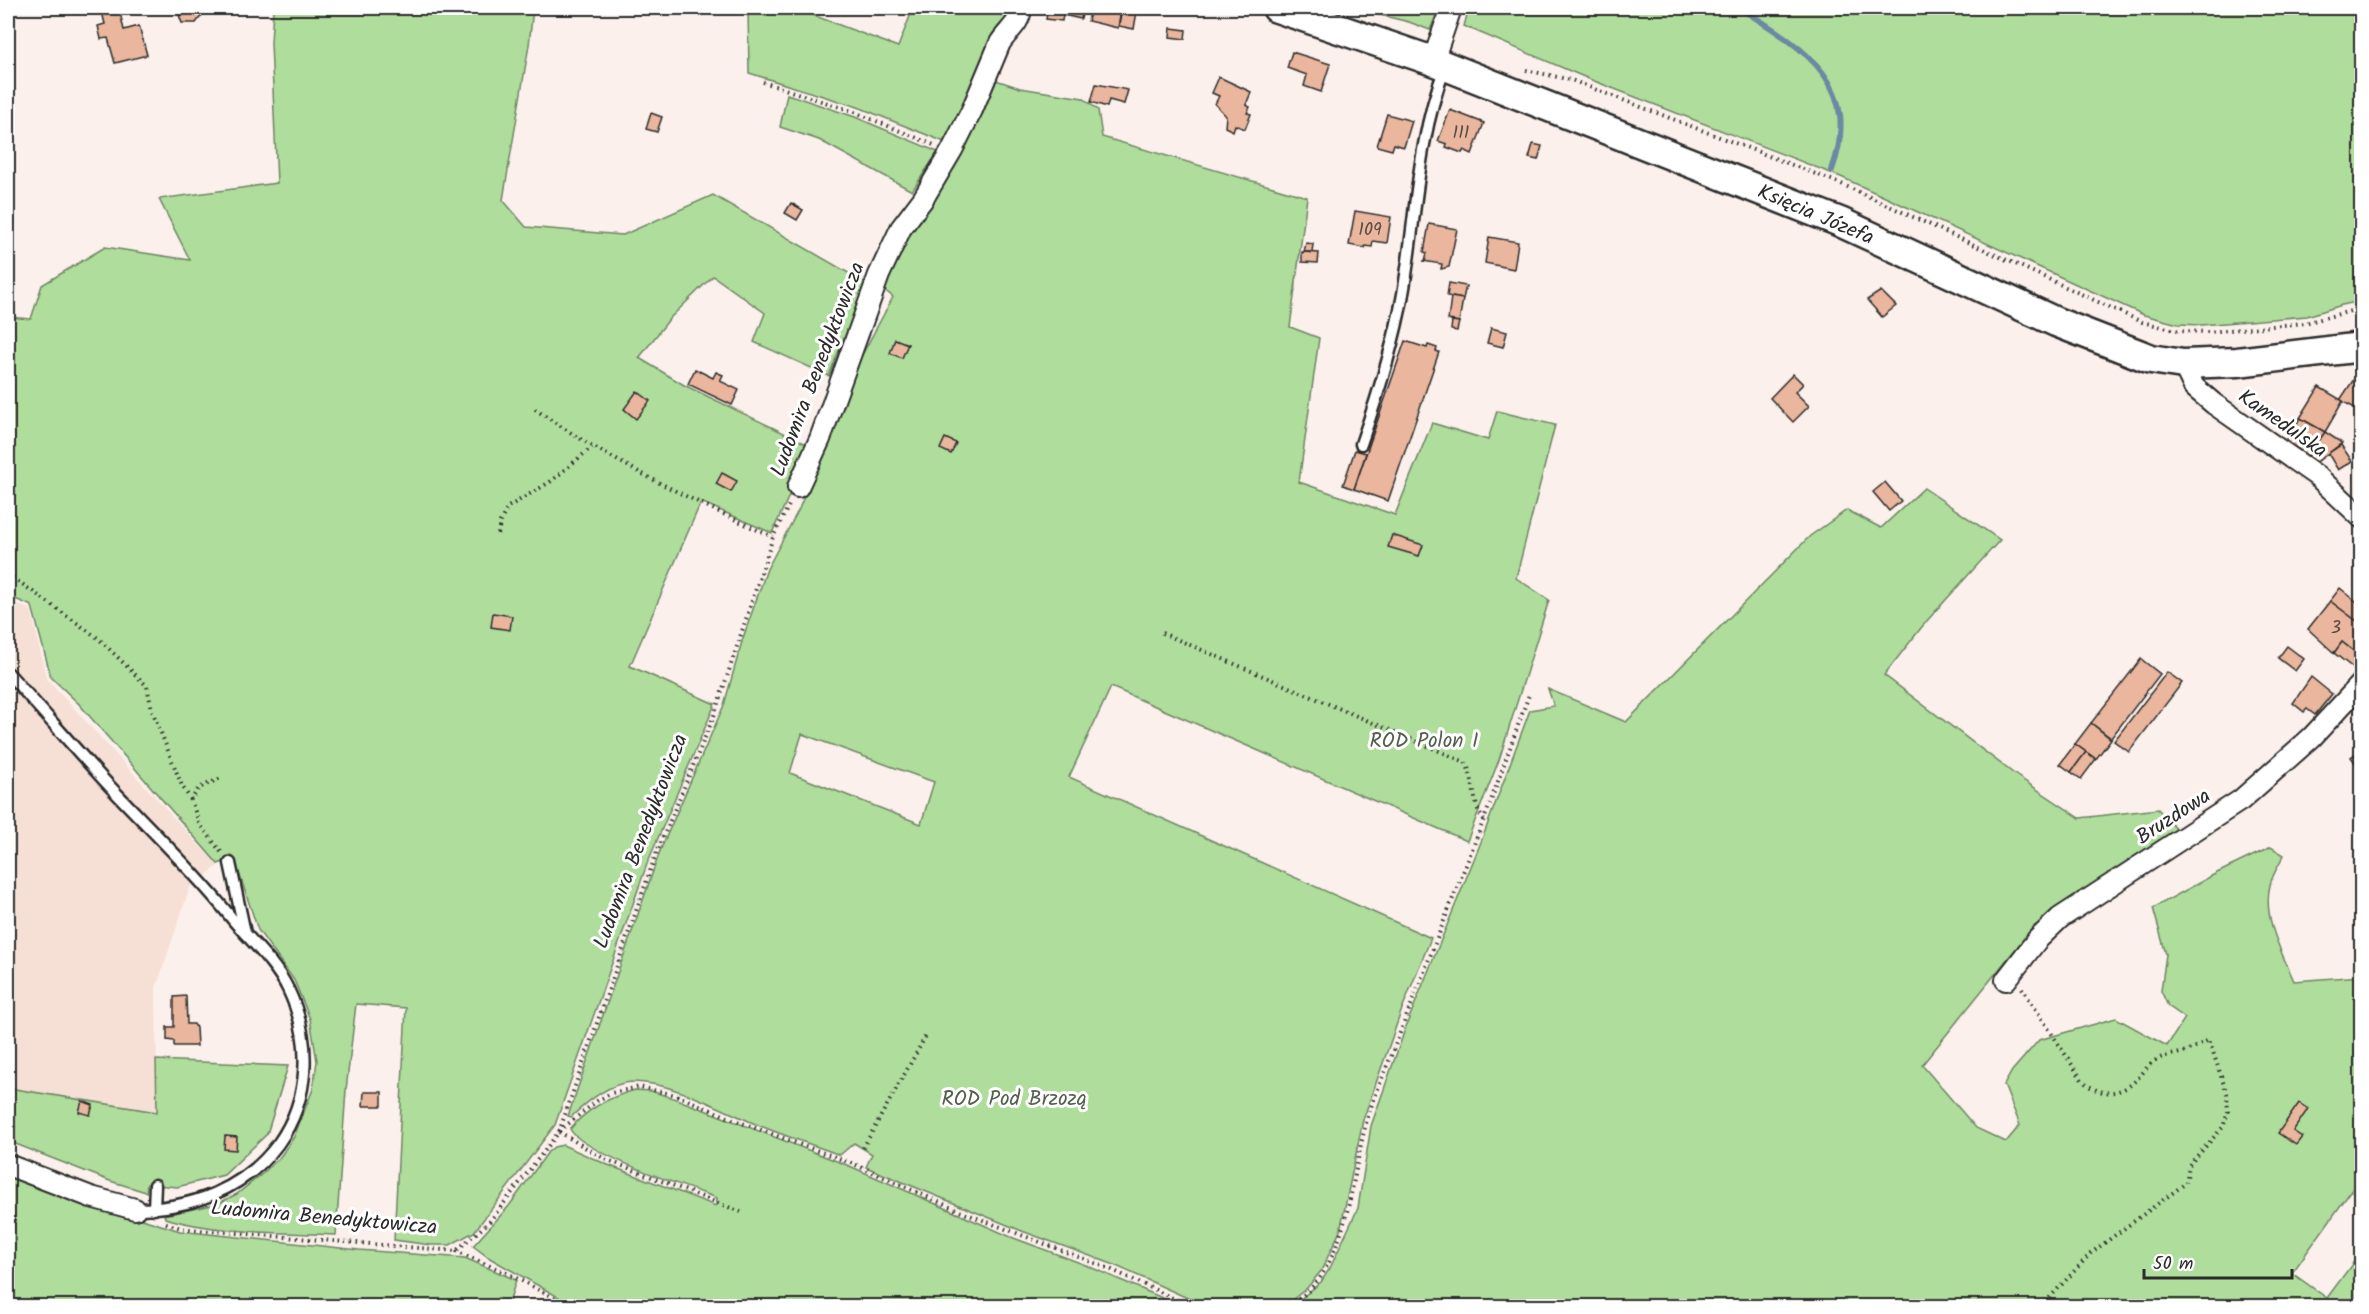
<svg xmlns="http://www.w3.org/2000/svg" width="2369" height="1314" viewBox="0 0 2369 1314" font-family="Kalam,sans-serif">
<rect width="100%" height="100%" fill="#fbf0eb"/>
<filter id="ink" filterUnits="userSpaceOnUse"><feTurbulence type="fractalNoise" baseFrequency=".0167" numOctaves="2"/><feDisplacementMap in="SourceGraphic" scale="12" xChannelSelector="R" yChannelSelector="G"/><feConvolveMatrix kernelMatrix="1 2 1 2 8 2 1 2 1" color-interpolation-filters="sRGB"/></filter>
<g filter="url(#ink)">
<polygon fill="#f6dfd4" points="8,600 31,610 46,678 218,866 190,887 156,988 157,1112 8,1088"/>
<g fill="#afdd9c" stroke="#6d8464" stroke-width="1.5" fill-rule="evenodd">
<path d="M273,8H533L529,45L503,200L526,227L623,235L713,195L866,283L829,376L754,342L765,313L713,276L670,318L639,358L684,385L807,444L811,448L772,533L701,502L630,666L715,704L647,864L555,1125L474,1232L450,1245H431L394,1240L406,1008L356,1004L346,1090L336,1235C281,1232 218,1234 165,1218L164,1215L217,1204L237,1194L262,1174L280,1157L294,1137L313,1089L317,1061L310,1019L294,980L258,930L234,858L218,864L79,704L51,677L32,606L8,596V317L31,319L42,285L105,247L190,260L159,199L277,183L271,43Z"/>
<polygon points="748,8 794,8 898,47 912,11 905,8 979,8 1015,19 947,143 858,107 749,73"/>
<polygon points="1380,8 1439,8 1430,30 1409,22 1376,14"/>
<polygon points="1469,8 2361,9 2361,301 2342,305 2307,316 2201,325 2178,324 2144,315 1841,177 1589,79 1464,26"/>
<path d="M990,78L1020,88L1083,98L1098,110L1102,137L1307,197L1290,327L1319,338L1299,482L1395,515L1432,423L1488,440L1497,411L1555,425L1516,578L1549,600L1499,760L1467,841L1111,687L1069,777L1431,938L1402,1009L1363,1120L1340,1231L1321,1271L1307,1288L1288,1303L1261,1304L1258,1306H1205L1112,1264L1022,1231L866,1167L872,1154L854,1143L840,1155C813,1145 785,1136 758,1125C722,1110 673,1082 633,1082C610,1082 587,1102 571,1117L568,1116L660,851L724,705L743,638L767,569L799,509L853,372L893,297L883,289V280ZM802,734L934,782L921,824L790,773Z"/>
<polygon points="787,94 855,117 938,152 912,191 819,140 780,127"/>
<path d="M1924,488L2000,540L1925,623L1884,675L2017,776L2080,818L2158,809L2179,832L2033,927L1922,1065L1976,1128L2006,1142L2020,1125L2004,1085L2012,1071L2039,1040L2116,1018L2167,1046L2185,1018L2168,1006L2161,991L2166,954L2153,908L2217,873L2271,847L2284,855C2280,864 2272,875 2270,885C2262,917 2282,953 2294,981L2361,976V1177L2292,1273L2327,1298L2361,1252V1306H1292L1321,1282L1330,1268L1358,1208L1371,1126L1408,1021L1481,842L1530,710L1554,706L1548,689L1626,722L1810,536L1847,510L1881,528Z"/>
<polygon points="156,1060 288,1066 267,1134 224,1175 177,1187 147,1184 146,1192 110,1181 8,1141 8,1088 157,1112"/>
<path d="M635,1090L651,1091L676,1099L852,1167L1011,1237L1083,1264L1181,1306H574L488,1257L473,1246L509,1206L548,1152L554,1147L563,1145L608,1165L716,1206L717,1198C689,1188 581,1152 570,1129C587,1109 609,1097 635,1090Z"/>
<polygon points="8,1170 98,1205 180,1231 359,1250 465,1258 516,1280 508,1306 8,1306"/>
</g>
<g fill="none" stroke-linecap="round" stroke-linejoin="round">
<path stroke="#6c89a3" stroke-width="6" d="M1740,8C1805,49 1863,83 1832,170"/>
</g>
<g fill="#eab69d" stroke="#2b2b2b" stroke-width="1.5">
<polygon points="101,8 119,8 124,30 139,26 147,55 115,63 108,38 101,39 98,26 105,24"/>
<polygon points="188,8 196,8 201,11 202,15 196,23 182,23 179,15 184,14"/>
<polygon points="1048,8 1083,8 1081,19 1063,15 1062,21 1046,19"/>
<polygon points="1091,8 1121,9 1118,28 1088,21"/>
<polygon points="1122,8 1137,11 1134,29 1119,26"/>
<polygon points="1171,28 1186,30 1185,39 1170,37"/>
<polygon points="1292,52 1330,64 1321,92 1304,86 1307,75 1287,68"/>
<polygon points="1219,77 1251,92 1246,105 1250,107 1247,113 1251,114 1245,129 1235,125 1233,131 1225,127 1226,116 1215,104 1219,96 1212,93"/>
<polygon points="1096,84 1128,90 1124,104 1109,100 1107,107 1091,102"/>
<polygon points="1450,110 1484,123 1472,154 1464,150 1462,153 1446,147 1447,144 1438,141"/>
<polygon points="651,113 662,117 657,132 646,129"/>
<polygon points="1387,114 1412,121 1404,147 1394,144 1392,150 1377,146"/>
<polygon points="1533,144 1542,146 1538,160 1529,158"/>
<polygon points="791,203 803,210 797,220 785,213"/>
<polygon points="1355,211 1391,217 1387,243 1373,241 1372,247 1365,246 1365,248 1349,245"/>
<polygon points="1429,224 1457,229 1449,267 1441,269 1442,264 1423,261 1425,261 1427,253 1424,252"/>
<polygon points="1489,237 1518,242 1514,269 1485,263"/>
<polygon points="1306,243 1313,244 1312,252 1304,252"/>
<polygon points="1302,252 1319,253 1318,263 1302,262"/>
<polygon points="1449,283 1466,286 1463,299 1447,296"/>
<polygon points="1881,291 1896,306 1882,317 1867,300"/>
<polygon points="1451,297 1463,299 1459,322 1448,320"/>
<polygon points="1452,321 1459,322 1457,331 1451,330"/>
<polygon points="1491,328 1507,332 1503,347 1487,343"/>
<polygon points="895,339 908,344 902,358 890,353"/>
<polygon points="1405,341 1427,348 1428,345 1437,348 1436,351 1439,352 1388,501 1354,489"/>
<polygon points="695,369 713,378 716,372 723,375 720,381 739,390 732,405 688,384"/>
<polygon points="1793,374 1803,384 1795,392 1809,406 1793,422 1770,398"/>
<polygon points="2354,379 2362,384 2362,412 2340,400"/>
<polygon points="2319,387 2343,401 2325,432 2300,418"/>
<polygon points="637,391 650,401 636,419 624,409"/>
<polygon points="2300,418 2325,432 2307,458 2284,444"/>
<polygon points="2325,432 2342,443 2314,464 2307,458"/>
<polygon points="945,438 956,443 951,454 940,449"/>
<polygon points="2341,445 2352,461 2338,470 2329,455 2326,455"/>
<polygon points="1355,450 1366,453 1354,489 1343,485"/>
<polygon points="722,473 737,481 731,492 716,484"/>
<polygon points="1885,482 1901,501 1889,511 1873,492"/>
<polygon points="1392,535 1423,545 1419,556 1388,547"/>
<polygon points="2340,588 2362,606 2362,625 2330,601"/>
<polygon points="2330,601 2362,625 2361,657 2342,642 2334,653 2308,629"/>
<polygon points="493,613 512,616 510,630 491,627"/>
<polygon points="2342,642 2361,657 2353,668 2334,653"/>
<polygon points="2287,646 2304,659 2295,671 2278,658"/>
<polygon points="2141,659 2160,674 2111,738 2091,723"/>
<polygon points="2167,672 2182,683 2129,752 2114,741"/>
<polygon points="2311,677 2332,694 2315,715 2307,709 2304,712 2293,703"/>
<polygon points="2091,723 2111,739 2096,759 2075,744"/>
<polygon points="2075,744 2086,752 2071,772 2060,764"/>
<polygon points="2362,749 2362,772 2351,757"/>
<polygon points="2086,752 2096,759 2081,779 2071,772"/>
<polygon points="186,996 187,1024 194,1024 196,1028 197,1046 174,1046 174,1041 167,1040 167,1027 174,1027 174,997"/>
<polygon points="364,1092 382,1092 382,1106 363,1106"/>
<polygon points="82,1101 93,1105 90,1115 79,1112"/>
<polygon points="2299,1103 2308,1109 2293,1131 2302,1137 2296,1145 2278,1133"/>
<polygon points="225,1136 237,1137 236,1150 224,1149"/>
</g>
<g fill="none" stroke-linecap="round" stroke-linejoin="round">
<g stroke="#2b2b2b" stroke-width="15">
<g id="service">
<path d="M1361,444C1378,395 1394,345 1403,294C1416,219 1417,139 1445,68"/>
<path d="M8,673C45,713 80,755 117,794C157,836 198,876 234,921C252,942 276,964 288,989C312,1039 311,1098 278,1144C244,1190 190,1209 135,1209"/>
<polyline points="230,863 245,933"/>
<polyline points="154,1209 155,1185"/>
</g>
</g>
<g stroke="#2b2b2b" stroke-width="24">
<g id="minor">
<polyline points="1433,61 1451,8"/>
<polyline points="2183,364 2194,387 2214,404 2317,476 2362,518"/>
<path d="M798,487L820,439L879,275L901,228L923,199L952,150L972,110L1000,43C1008,30 1020,24 1021,8"/>
<polyline points="2006,980 2037,940 2060,918 2241,800 2312,737 2362,683"/>
<polyline points="8,1165 91,1197 135,1209"/>
</g>
</g>
<g stroke="#2b2b2b" stroke-width="33">
<polyline id="secondary" points="1277,8 1433,61 1840,222 2056,322 2151,359 2183,364 2237,362 2362,347"/>
</g>
<g stroke="#2b2b2b" stroke-width="4" stroke-dasharray="1.5 4.5" stroke-linecap="butt">
<polyline points="1526,70 1571,80 1839,183 2142,322 2180,331 2208,332 2305,323 2362,308"/>
<polyline points="763,82 852,111 934,145"/>
<path d="M535,409C609,461 690,499 773,537"/>
<polyline points="498,534 500,522 508,507 550,482 592,447"/>
<polyline points="8,574 98,638 147,686 152,710 182,786 191,800"/>
<path d="M1162,633L1465,762C1476,780 1471,804 1484,820"/>
<polyline points="221,852 199,823 191,800 199,788 223,777"/>
<path d="M2022,988L2082,1080C2100,1098 2122,1096 2139,1077C2145,1071 2148,1064 2156,1060C2164,1055 2174,1055 2183,1052C2192,1049 2201,1044 2209,1040L2227,1094L2228,1112L2223,1127L2189,1165L2186,1183L2091,1253L2042,1306"/>
<polyline points="559,1131 597,1101 611,1093 639,1087 676,1095 742,1123 854,1164 959,1211 1110,1269 1190,1306"/>
<polyline points="559,1132 605,1159 741,1212"/>
<polyline points="863,1148 927,1034"/>
<polyline points="166,1223 181,1228 199,1230 456,1251 490,1221 559,1132 656,854 714,716 773,537 790,503"/>
<polyline points="456,1251 507,1273 569,1306"/>
<path d="M1289,1306C1299,1299 1311,1290 1319,1279C1354,1228 1352,1161 1372,1104L1488,809L1530,692"/>
</g>
<use href="#service" stroke="#fff" stroke-width="10"/>
<use href="#minor" stroke="#fff" stroke-width="20"/>
<use href="#secondary" stroke="#fff" stroke-width="28"/>
</g>
</g>
<g text-anchor="middle" stroke-width="6" stroke-linejoin="round" paint-order="stroke">
<g font-size="18" fill="#5b4e48">
<text x="1461" y="138">111</text>
<text x="1370" y="235">109</text>
<text x="2336" y="633">3</text>
</g>
<g font-size="21" fill="#2b2b2b" stroke="#fff">
<text transform="translate(1816 214) rotate(23)" y="7">Księcia Józefa</text>
<text transform="translate(817 369) rotate(-69)" y="7">Ludomira Benedyktowicza</text>
<text transform="translate(2283 423) rotate(35)" y="7">Kamedulska</text>
<text transform="translate(2173 816) rotate(-33)" y="7">Bruzdowa</text>
<text transform="translate(640 841) rotate(-69)" y="7">Ludomira Benedyktowicza</text>
<text transform="translate(324 1217) rotate(5)" y="7">Ludomira Benedyktowicza</text>
</g>
<g font-size="21" fill="#53604d" stroke="#fff">
<text x="1424" y="747">ROD Polon I</text>
<text x="1014" y="1105">ROD Pod Brzozą</text>
</g>
</g>
<rect width="2369" height="1314" fill="none" stroke="#fff" stroke-width="30"/>
<rect x="15" y="15" width="2339" height="1284" fill="none" stroke="#2b2b2b" stroke-width="2" filter="url(#ink)"/>
<path d="M2144 1269v9h148v-9" fill="none" stroke="#2b2b2b" stroke-width="3"/>
<text x="2153" y="1269" font-size="18" fill="#2b2b2b" stroke="#ffffff" stroke-width="4.5" paint-order="stroke">50 m</text>
</svg>
